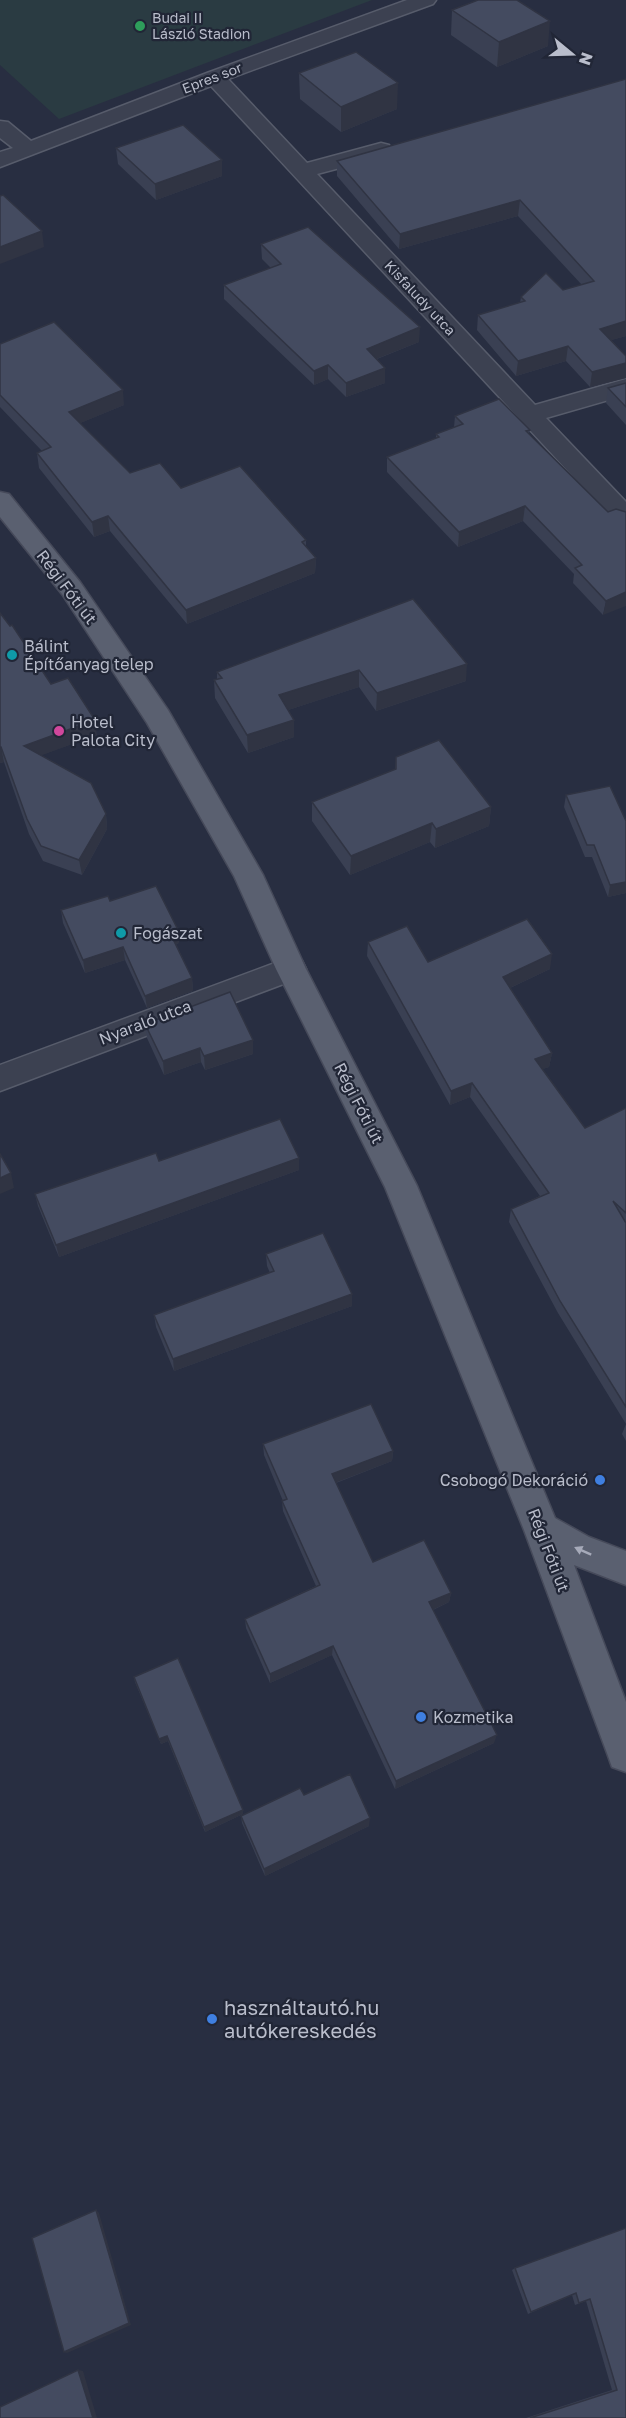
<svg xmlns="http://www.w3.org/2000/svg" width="626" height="2418" viewBox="0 0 626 2418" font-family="'Golos Text',sans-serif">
<rect width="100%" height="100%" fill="#282e41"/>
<polygon fill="#2a3b42" points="0,0 372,0 59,119 0,65"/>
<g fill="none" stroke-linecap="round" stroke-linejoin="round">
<g stroke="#575c6b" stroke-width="3">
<g id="minor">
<polygon points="407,0 436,0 433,4 228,79 307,163 381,143 389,145 392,150 389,155 317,174 535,405 626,379 626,395 546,418 626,502 626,526 617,524 211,86 0,167 0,152 13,148 0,138 0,121 8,122 31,141 207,73"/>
<polygon points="291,957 302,961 306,969 302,977 0,1091 0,1065"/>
</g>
</g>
<g stroke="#464a5a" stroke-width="3">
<polygon id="major" points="0,492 9,494 80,582 168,710 263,875 306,969 417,1186 555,1518 589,1537 626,1551 626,1585 574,1565 626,1702 626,1772 612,1767 607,1753 524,1530 385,1187 276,969 234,876 147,723 62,594 0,517"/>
</g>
<use href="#minor" fill="#3c4151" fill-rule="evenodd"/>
<use href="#major" fill="#5a6070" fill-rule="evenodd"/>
</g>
<g fill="#3a4053">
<polygon points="452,10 548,46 497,67 451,35"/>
<polygon points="299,73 397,109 341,132 300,99"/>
<polygon points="626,79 626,336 611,340 626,356 626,378 590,387 566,361 516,376 477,330 478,315 520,303 521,297 563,290 582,285 518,216 399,249 337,176 337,161"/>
<polygon points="116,148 222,176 156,200 118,164"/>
<polygon points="261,244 419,342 377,359 385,383 346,397 328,379 314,385 224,299 224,285 271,268 262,259"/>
<polygon points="0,344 124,405 80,423 130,473 181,488 306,540 306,547 316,558 315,573 187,624 110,531 94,537 39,468 37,453 42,451 0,407"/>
<polygon points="626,383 626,425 606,403 608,388"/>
<polygon points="455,416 530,430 529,434 608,512 626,512 603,615 573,583 574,574 523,521 458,547 387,472 387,457 436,438 436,434 454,427"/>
<polygon points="413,599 466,681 376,711 359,687 288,710 294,737 248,753 215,698 214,680 217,679 217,672"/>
<polygon points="0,613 51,684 97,735 41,755 106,814 107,829 82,875 43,861 29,834 4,762 0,763"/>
<polygon points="396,757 491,807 489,826 435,848 430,842 350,875 312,821 312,802 395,770"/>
<polygon points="566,795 626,821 626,893 608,897 592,857 585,857 564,807"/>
<polygon points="110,901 178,930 179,943 176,944 192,978 193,991 147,1008 125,960 85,973 63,923 61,910"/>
<polygon points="368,942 428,962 550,969 510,988 552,1053 549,1067 542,1069 585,1128 626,1108 626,1441 622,1434 626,1424 558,1313 509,1222 511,1209 540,1196 470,1097 450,1105 367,956"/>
<polygon points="145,1024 253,1054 205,1070 201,1062 164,1075 147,1038"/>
<polygon points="159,1161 299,1170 59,1257 38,1206 35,1194"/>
<polygon points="266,1254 352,1306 174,1371 156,1327 154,1315 270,1273 267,1266"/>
<polygon points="263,1444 393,1451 392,1461 336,1483 373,1562 451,1593 449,1602 433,1610 494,1743 395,1789 332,1655 270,1683 246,1628 245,1619 316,1586 283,1511 282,1501 283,1501 264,1455"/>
<polygon points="134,1677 243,1814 205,1832 168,1741 161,1744 135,1682"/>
<polygon points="304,1795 369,1826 265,1876 242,1823 241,1816"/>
<polygon points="626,2228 626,2418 526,2418 612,2390 586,2301 575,2305 572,2295 528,2314 512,2270 515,2268"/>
</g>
<g fill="#303443">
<polygon points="550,21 548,46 497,67 499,42"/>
<polygon points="398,83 397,109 341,132 341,107"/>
<polygon points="222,160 222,176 156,200 155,184"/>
<polygon points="520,200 518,216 399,249 400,234"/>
<polygon points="42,231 44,247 0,264 0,247"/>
<polygon points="626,321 626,336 598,344 600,329"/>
<polygon points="420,327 419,342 366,363 367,349"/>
<polygon points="568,346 566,361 516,376 518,361"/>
<polygon points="626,363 626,378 590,387 592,372"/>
<polygon points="328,365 328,379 314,385 314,371"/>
<polygon points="385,368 385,383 346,397 346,383"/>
<polygon points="123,390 124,405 71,427 69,412"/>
<polygon points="525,506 523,521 458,547 459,532"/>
<polygon points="108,516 110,531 94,537 92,522"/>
<polygon points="316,558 315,573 187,624 186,610"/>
<polygon points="626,592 626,606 603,615 606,601"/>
<polygon points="467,664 466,681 376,711 377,693"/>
<polygon points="359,670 359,687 279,713 279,695"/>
<polygon points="95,720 97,735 26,761 24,746"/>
<polygon points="294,720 294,737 248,753 247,735"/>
<polygon points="0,747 1,747 4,762 0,763"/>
<polygon points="491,807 489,826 435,848 436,829"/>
<polygon points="106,814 107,829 82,875 79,860"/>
<polygon points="432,823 430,842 350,875 351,856"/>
<polygon points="626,882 626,893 608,897 610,885"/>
<polygon points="178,930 179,943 172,945 170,933"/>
<polygon points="123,947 125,960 85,973 83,960"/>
<polygon points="552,954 550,969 501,992 503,977"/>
<polygon points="192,978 193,991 147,1008 145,996"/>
<polygon points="253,1040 253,1054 205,1070 204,1056"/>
<polygon points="200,1048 201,1062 164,1075 163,1061"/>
<polygon points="552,1053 549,1067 532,1073 535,1059"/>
<polygon points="472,1083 470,1097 450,1105 451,1091"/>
<polygon points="299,1158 299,1170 59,1257 56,1245"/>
<polygon points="11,1173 14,1188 0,1194 0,1178"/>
<polygon points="352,1294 352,1306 174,1371 173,1359"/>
<polygon points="393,1451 392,1461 332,1484 332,1474"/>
<polygon points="451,1593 449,1602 428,1612 429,1602"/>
<polygon points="333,1646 332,1655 270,1683 270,1674"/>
<polygon points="497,1735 494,1743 395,1789 396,1781"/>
<polygon points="167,1736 168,1741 161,1744 159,1739"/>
<polygon points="243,1810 243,1814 205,1832 204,1827"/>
<polygon points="370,1818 369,1826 265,1876 264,1869"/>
<polygon points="96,2210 99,2213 131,2325 67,2353 64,2352"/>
<polygon points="78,2370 83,2371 97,2418 93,2418"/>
</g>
<g fill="#444b60" stroke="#303443" stroke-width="1.5">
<polygon points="478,0 517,0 550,21 499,42 452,10"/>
<polygon points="356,52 398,83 341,107 299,73"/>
<polygon points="626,79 626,321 600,329 626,356 626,363 592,372 568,346 518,361 478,315 525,301 521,297 546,273 563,290 594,281 520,200 400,234 337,161"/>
<polygon points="183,125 222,160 155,184 116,148"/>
<polygon points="3,195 42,231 0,247 0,196"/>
<polygon points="308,227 420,327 367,349 385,368 346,383 328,365 314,371 224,285 281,264 261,244"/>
<polygon points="54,322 123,390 69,412 130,473 160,463 181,488 240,466 306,540 302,542 316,558 186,610 108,516 92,522 37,453 51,447 0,395 0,344"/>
<polygon points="626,383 626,407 608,388"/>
<polygon points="499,399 530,430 526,431 608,512 616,509 626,512 626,592 606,601 575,568 582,565 525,506 459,532 387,457 439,437 436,434 463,424 455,416"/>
<polygon points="413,599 467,664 377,693 359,670 279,695 294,720 247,735 214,680 222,678 217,672"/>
<polygon points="0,613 10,626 12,625 51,684 68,678 95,720 24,746 91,783 106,814 79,860 41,846 27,819 1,747 0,747"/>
<polygon points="439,740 491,807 436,829 432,823 351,856 312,802 396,769 396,757"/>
<polygon points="610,786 626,821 626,882 610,885 594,845 587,845 566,795"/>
<polygon points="156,886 178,930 170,933 192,978 145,996 123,947 83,960 61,910 108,896 110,901"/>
<polygon points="527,919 552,954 503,977 552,1053 535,1059 585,1128 626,1108 626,1213 613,1201 626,1223 626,1407 560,1301 511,1209 549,1193 472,1083 451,1091 368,942 407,926 428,962"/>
<polygon points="230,992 253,1040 204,1056 200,1048 163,1061 145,1024"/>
<polygon points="280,1119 299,1158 56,1245 35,1194 156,1153 159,1161"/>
<polygon points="0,1154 11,1173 0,1178"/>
<polygon points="323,1233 352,1294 173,1359 154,1315 274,1271 266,1254"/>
<polygon points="371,1404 393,1451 332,1474 373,1562 424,1540 451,1593 429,1602 497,1735 396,1781 333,1646 270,1674 245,1619 320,1585 282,1501 287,1499 263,1444"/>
<polygon points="178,1658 243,1810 204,1827 167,1736 159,1739 134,1677"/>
<polygon points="350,1774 370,1818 264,1869 241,1816 300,1788 304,1795"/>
<polygon points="96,2210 129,2323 64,2352 32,2238"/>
<polygon points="626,2228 626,2418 530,2418 617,2390 590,2299 579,2303 576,2293 531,2312 515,2268"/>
<polygon points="78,2370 93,2418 0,2418 0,2407"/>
</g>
<defs><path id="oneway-solid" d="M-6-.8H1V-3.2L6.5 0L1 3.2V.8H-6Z" transform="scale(1.5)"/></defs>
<use fill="#a6aab9" href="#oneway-solid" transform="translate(583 1551) rotate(-156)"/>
<circle fill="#2e9e5b" stroke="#212636" stroke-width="2" cx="140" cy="26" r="6"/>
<g fill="#0f9aa8" stroke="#212636" stroke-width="2">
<circle cx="12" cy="655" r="6"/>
<circle cx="121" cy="933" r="6"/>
</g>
<circle fill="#d1479c" stroke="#212636" stroke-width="2" cx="59" cy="731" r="6"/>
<g fill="#3f7fe0" stroke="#212636" stroke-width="2">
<circle cx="600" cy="1480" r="6"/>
<circle cx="421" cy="1717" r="6"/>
<circle cx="212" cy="2019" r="6"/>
</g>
<g text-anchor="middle" stroke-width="4.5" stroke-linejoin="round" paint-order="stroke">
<g font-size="14" fill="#b9bdcb" stroke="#212636" text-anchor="start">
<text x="152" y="23">Budai II<tspan x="152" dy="16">László Stadion</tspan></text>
</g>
<g font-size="14" fill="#b9bdcb" stroke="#212636">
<text transform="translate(212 78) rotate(-21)" y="5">Epres sor</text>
<text transform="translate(420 298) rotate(47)" y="5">Kisfaludy utca</text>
</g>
<g font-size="16" fill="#b9bdcb" stroke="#212636">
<text transform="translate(67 587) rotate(53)" y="6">Régi Fóti út</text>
<text transform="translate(145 1022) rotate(-21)" y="6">Nyaraló utca</text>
<text transform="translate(359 1103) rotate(63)" y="6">Régi Fóti út</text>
<text transform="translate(549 1550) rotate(69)" y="6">Régi Fóti út</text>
</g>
<g font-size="16" fill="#b9bdcb" stroke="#212636" text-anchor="start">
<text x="24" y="652">Bálint<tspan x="24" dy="18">Építőanyag telep</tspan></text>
<text x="71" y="728">Hotel<tspan x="71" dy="18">Palota City</tspan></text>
<text x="133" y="939">Fogászat</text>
<text x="588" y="1486" text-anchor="end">Csobogó Dekoráció</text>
<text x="433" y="1723">Kozmetika</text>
</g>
<g font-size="20" fill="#b9bdcb" stroke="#212636" text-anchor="start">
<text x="224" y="2015">használtautó.hu<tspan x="224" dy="23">autókereskedés</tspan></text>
</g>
</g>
<g transform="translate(572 54) rotate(109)" stroke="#212636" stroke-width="4.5" paint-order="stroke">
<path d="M0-4.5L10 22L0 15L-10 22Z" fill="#b9bdcb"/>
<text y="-9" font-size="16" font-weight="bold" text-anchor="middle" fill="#b9bdcb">N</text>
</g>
</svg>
